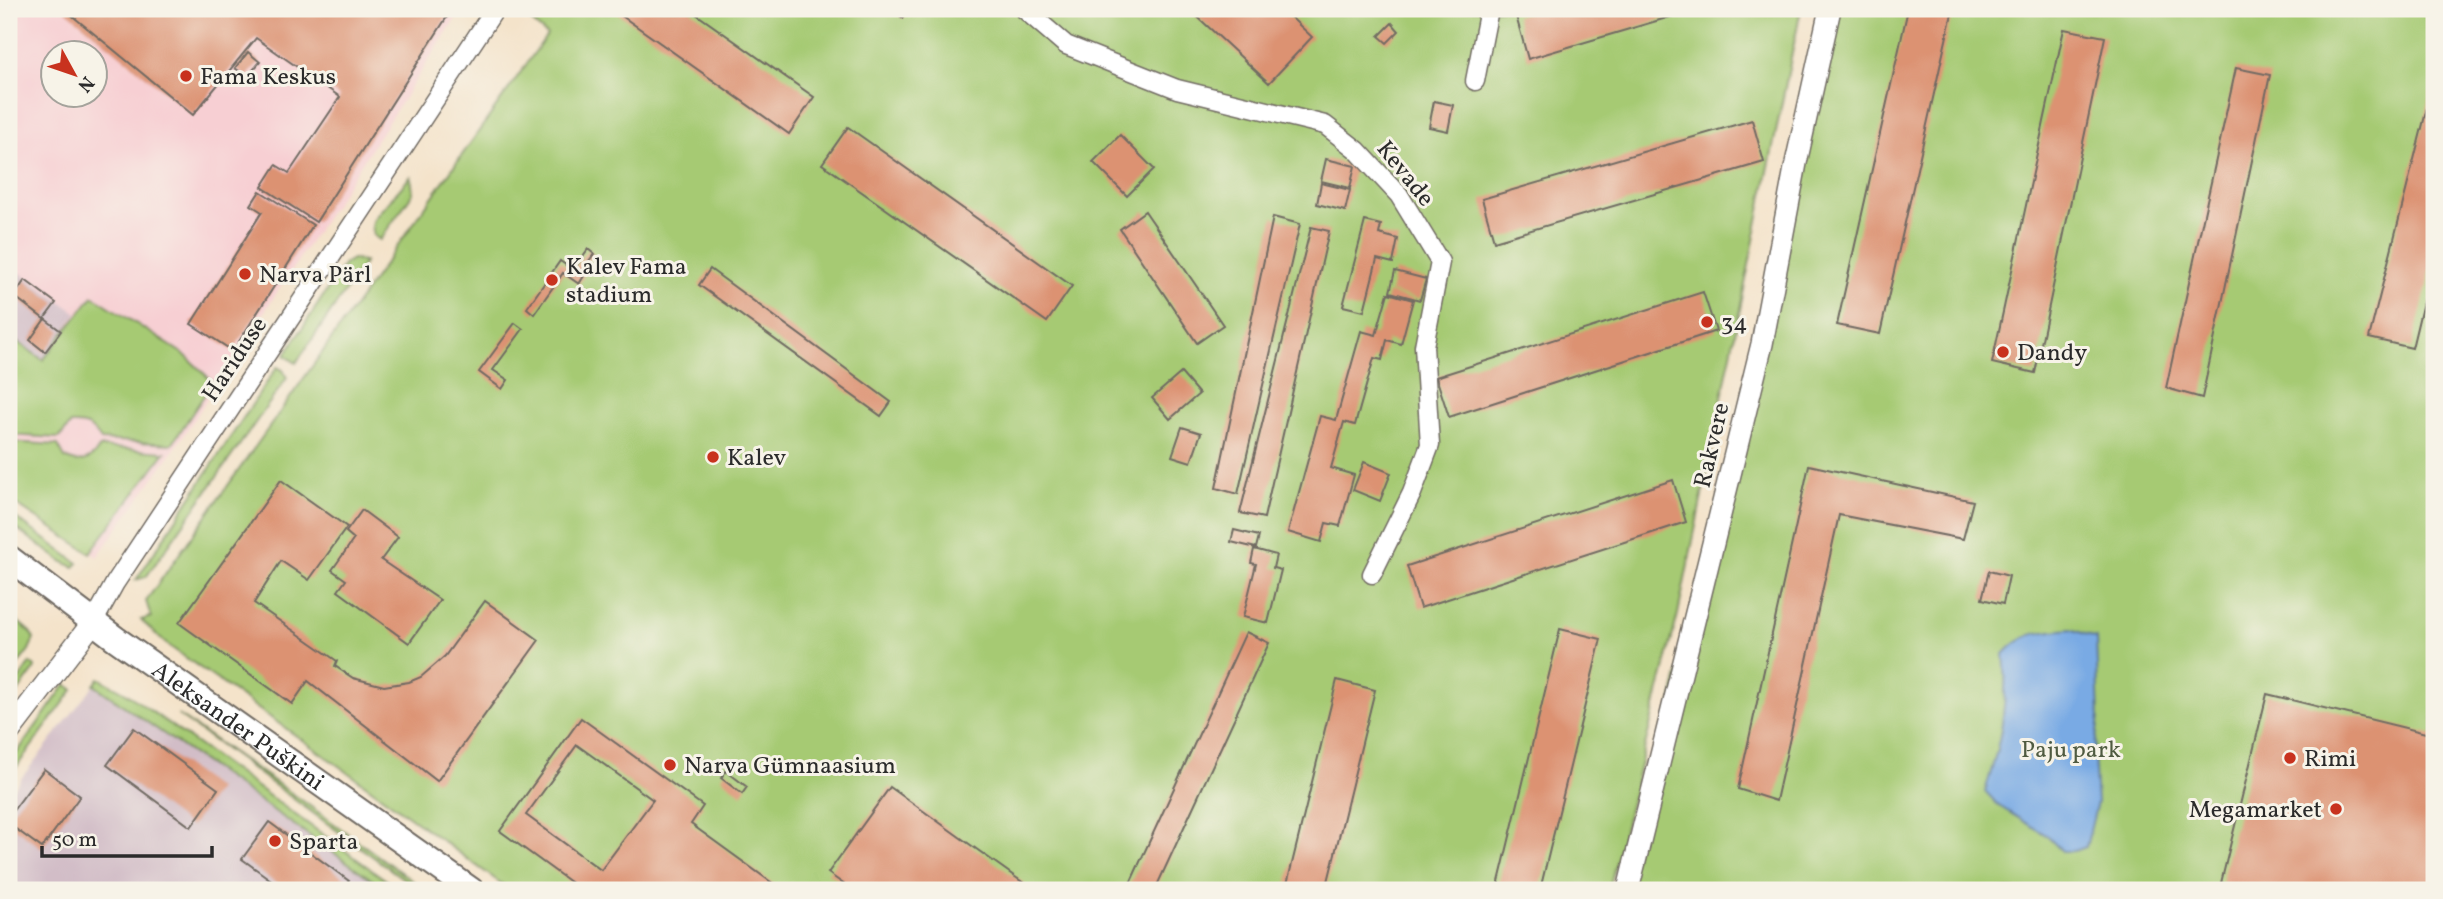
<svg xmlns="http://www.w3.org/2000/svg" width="2443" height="899" viewBox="0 0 2443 899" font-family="Vollkorn,serif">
<rect width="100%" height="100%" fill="#f7f3e8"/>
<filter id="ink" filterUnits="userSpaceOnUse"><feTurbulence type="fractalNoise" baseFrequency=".0143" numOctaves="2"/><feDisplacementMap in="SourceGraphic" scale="14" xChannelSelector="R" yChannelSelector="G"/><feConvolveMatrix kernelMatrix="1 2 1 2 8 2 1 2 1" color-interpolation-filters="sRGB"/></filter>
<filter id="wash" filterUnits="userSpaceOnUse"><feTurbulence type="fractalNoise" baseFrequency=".00686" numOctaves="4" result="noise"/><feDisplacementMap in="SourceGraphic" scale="28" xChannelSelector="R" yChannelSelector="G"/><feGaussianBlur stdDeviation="1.57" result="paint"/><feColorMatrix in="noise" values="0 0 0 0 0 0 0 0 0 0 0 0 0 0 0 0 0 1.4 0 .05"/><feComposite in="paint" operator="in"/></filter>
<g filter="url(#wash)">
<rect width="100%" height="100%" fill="#f4e3ca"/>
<path fill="#f7cfd3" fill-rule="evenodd" d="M9,9H462L176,447L97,557L9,496ZM52,52H94V94H52Z"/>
<g fill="#d2bdc7">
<polygon points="9,265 77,313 43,360 9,336"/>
<polygon points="94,685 387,890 9,890 9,794"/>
</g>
<g fill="#a6ca73" stroke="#687a4f" stroke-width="2">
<polygon points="528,9 549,9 560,16 567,9 1801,9 1678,614 1609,890 510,890 370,788 165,643 141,620 151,617 146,601 547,35 524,15"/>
<polygon points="1839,9 2434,9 2434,890 1626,890"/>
<path d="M411,176L413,193L380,240L374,236C372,228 371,224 375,217Z"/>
<polygon points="352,259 365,262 296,363 285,355 344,264"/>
<path d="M93,296L185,355L213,382L172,444L101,440C92,427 87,423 71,424L59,438L9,435V336L43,360Z"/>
<polygon points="277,367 283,370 287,378 146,577 136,580"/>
<path d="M9,442L58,445L65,458C80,466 91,461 100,447L165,452L90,553L9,500Z"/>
<polygon points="9,513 78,563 74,567 61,561 9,523"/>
<polygon points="9,614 30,632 34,639 29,650 9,676 9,651 13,644 9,641"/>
<polygon points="30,663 35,667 34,670 9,704 9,693"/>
<polygon points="99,678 126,693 400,890 387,890 94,685"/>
<polygon points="66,684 73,690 9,777 9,764"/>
<polygon points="178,715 303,801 425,890 419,890"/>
</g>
<path fill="#79aae4" stroke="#526a88" stroke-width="2" d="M2071,629L2096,638L2099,717L2094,754L2097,803L2086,847L2075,851H2062L2046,835L1999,806L1985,791C2000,746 2009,702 2004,654C2024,631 2042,632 2071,629Z"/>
<g id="blocks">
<g fill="#dc9272" fill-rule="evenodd">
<polygon points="64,9 452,9 316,222 262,187 276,165 289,173 340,97 256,38 193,115"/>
<polygon points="612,9 689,9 814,97 789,134"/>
<polygon points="891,9 909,9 903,18"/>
<polygon points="1189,9 1282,9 1312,37 1269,83"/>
<polygon points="1541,9 1697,9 1528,59 1516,16"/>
<polygon points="1908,9 1953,9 1880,334 1837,325"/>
<polygon points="2200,9 2228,9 2227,15"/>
<polygon points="1392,23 1399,31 1387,43 1379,36"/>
<polygon points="2064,29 2105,37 2035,373 1992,363"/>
<polygon points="248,52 260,62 247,77 235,68"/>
<polygon points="2236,68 2270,75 2202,398 2166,388"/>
<polygon points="2433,84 2434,257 2412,348 2369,338"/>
<polygon points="1434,101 1453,105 1448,131 1429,127"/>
<polygon points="1752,120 1764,162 1494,241 1482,199"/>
<polygon points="848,127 1072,286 1047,322 822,164"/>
<polygon points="1120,135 1154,169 1127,196 1093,162"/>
<polygon points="1326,159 1355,166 1350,188 1321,181"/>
<polygon points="1321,183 1350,190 1345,211 1317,204"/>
<polygon points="260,191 313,225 233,351 191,324 262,212 251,205"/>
<polygon points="1145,211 1223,325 1197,343 1120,229"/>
<polygon points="1273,217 1300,224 1238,494 1216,488"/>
<polygon points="1365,221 1381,225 1379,234 1398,239 1393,263 1377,259 1364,311 1343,306"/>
<polygon points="1311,227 1329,231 1264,518 1240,513"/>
<polygon points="588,249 594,254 580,273 584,276 579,284 563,273 534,314 527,308 560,261 573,270"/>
<polygon points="710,269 891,402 881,416 699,285"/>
<polygon points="1395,271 1426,279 1420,300 1390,292"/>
<polygon points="25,280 56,303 44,319 14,296"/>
<polygon points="9,284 15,289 9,298"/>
<polygon points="1703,292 1716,331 1449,417 1436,377"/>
<polygon points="1388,293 1413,300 1401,344 1387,340 1382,360 1374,358 1355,425 1344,422 1331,468 1354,475 1340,526 1326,523 1321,542 1288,532 1320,416 1336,420 1361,331 1376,335"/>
<polygon points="45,319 61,331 45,352 30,340"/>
<polygon points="515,323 523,329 493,370 508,380 502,389 479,372"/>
<polygon points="1181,373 1199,394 1170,419 1152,398"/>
<polygon points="1182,427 1201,433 1191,462 1172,456"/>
<polygon points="1364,462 1391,473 1380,501 1353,490"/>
<polygon points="1809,465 1973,501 1963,539 1839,515 1776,801 1738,789"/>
<polygon points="281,480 347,527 309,580 281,561 254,603 337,661 335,666 353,678 384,686 409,682 421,677 445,656 485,601 539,640 437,781 308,681 292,704 179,623"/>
<polygon points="1673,480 1686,522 1420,608 1407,566"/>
<polygon points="362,510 398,537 381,560 440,600 409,643 338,591 346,580 332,570 354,539 346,532"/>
<polygon points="1234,530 1259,536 1256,548 1231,542"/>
<polygon points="1254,549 1276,555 1273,568 1281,570 1268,623 1243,617 1256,564 1251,563"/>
<polygon points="1989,571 2009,576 2003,604 1982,599"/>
<polygon points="1560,629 1601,639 1540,890 1497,890"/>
<polygon points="1246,632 1269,643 1155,890 1127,890"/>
<polygon points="1337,680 1375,690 1326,890 1312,890 1287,884"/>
<polygon points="2267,694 2434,735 2434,890 2249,890 2221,883"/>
<path d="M581,718L703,806L691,824L782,890H581L500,831ZM577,745L653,800L601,870L526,815Z"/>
<polygon points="134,728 218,789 191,827 107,765"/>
<polygon points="44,769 80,796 42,848 9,824 9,816"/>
<polygon points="726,771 747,787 742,794 721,778"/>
<polygon points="890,787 1025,884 1020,890 852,890 828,873"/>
<polygon points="269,822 349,881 342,890 285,890 242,859"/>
</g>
</g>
</g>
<g filter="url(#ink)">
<use href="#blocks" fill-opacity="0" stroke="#716b63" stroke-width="2"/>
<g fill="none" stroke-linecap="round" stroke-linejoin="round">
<g stroke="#716b63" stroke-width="21">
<g id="minor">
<polyline points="1024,9 1066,45 1177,89 1325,125 1357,150 1399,195 1440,262 1424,346 1430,445 1412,493 1372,574"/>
<polyline points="1475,81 1489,9"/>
<polyline points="94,621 115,583 495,9"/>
</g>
</g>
<g stroke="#716b63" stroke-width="24">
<g id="tertiary">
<polyline points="9,732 94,621"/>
<polyline points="1628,890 1762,344 1796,163 1830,9"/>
</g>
</g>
<g stroke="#716b63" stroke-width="28">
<g id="secondary">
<path id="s1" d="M9,558L116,639L471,890"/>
</g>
</g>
<use href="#minor" stroke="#fff" stroke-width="18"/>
<use href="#tertiary" stroke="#fff" stroke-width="21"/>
<use href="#secondary" stroke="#fff" stroke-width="24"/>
</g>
</g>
<g fill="#c8321e" stroke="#f7f3e8" stroke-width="2.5">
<circle cx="186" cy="76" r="7"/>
<circle cx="245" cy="274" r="7"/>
<circle cx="552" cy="280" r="7"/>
<circle cx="1707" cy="322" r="7"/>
<circle cx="2003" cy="352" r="7"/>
<circle cx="713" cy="457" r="7"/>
<circle cx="2290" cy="758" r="7"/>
<circle cx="670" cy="765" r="7"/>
<circle cx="2336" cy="809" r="7"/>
<circle cx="275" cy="841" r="7"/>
</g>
<g text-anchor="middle" stroke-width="6" stroke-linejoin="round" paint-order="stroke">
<g font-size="24" fill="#2b2b2b" stroke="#f7f3e8" text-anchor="start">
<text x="200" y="84">Fama Keskus</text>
<text x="566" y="274">Kalev Fama<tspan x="566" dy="28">stadium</tspan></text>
<text x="259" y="282">Narva Pärl</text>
<text x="1721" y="330">34</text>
<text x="2017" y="360">Dandy</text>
<text x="727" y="465">Kalev</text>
<text x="2304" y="766">Rimi</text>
<text x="684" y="773">Narva Gümnaasium</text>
<text x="2322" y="817" text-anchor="end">Megamarket</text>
<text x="289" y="849">Sparta</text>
</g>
<g font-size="24" fill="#2b2b2b" stroke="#f7f3e8">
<text transform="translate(1406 173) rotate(51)" y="8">Kevade</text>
<text transform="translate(234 359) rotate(-56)" y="8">Hariduse</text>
<text transform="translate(1711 445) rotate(-77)" y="8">Rakvere</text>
<text dy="8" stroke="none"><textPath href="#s1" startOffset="284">Aleksander Puškini</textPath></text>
</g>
<g font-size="24" fill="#505b41" stroke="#f7f3e8">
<text x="2071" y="757">Paju park</text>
</g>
</g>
<rect width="2443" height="899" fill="none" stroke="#f7f3e8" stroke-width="35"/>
<g transform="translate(74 74) rotate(130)"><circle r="33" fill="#f7f3e8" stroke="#a5a39c" stroke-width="2"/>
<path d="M0-5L12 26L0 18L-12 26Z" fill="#c8321e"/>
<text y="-10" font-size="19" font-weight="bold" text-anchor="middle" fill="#2b2b2b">N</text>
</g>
<path d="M42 846v10h170v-10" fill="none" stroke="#2b2b2b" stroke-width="3.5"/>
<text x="52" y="846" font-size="21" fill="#2b2b2b" stroke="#f7f3e8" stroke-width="5" paint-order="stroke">50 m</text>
</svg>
